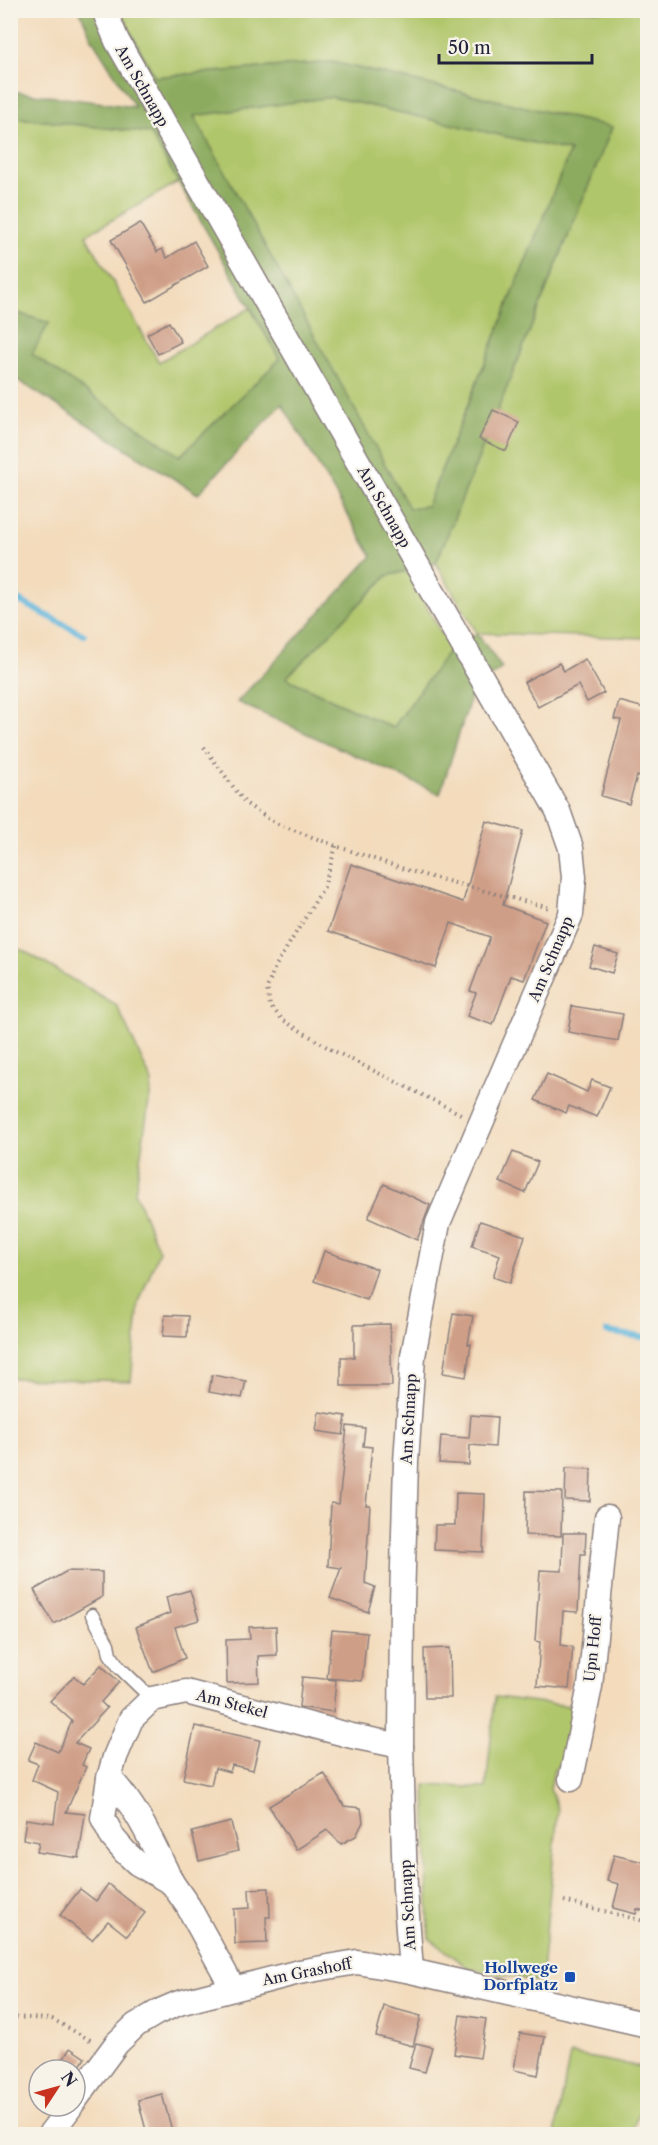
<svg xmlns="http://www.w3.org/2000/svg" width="658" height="2145" viewBox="0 0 658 2145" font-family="'Libre Caslon Text',serif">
<rect width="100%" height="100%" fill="#f7f3e8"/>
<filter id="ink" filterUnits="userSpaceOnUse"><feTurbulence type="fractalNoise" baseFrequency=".0167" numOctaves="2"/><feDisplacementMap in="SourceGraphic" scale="12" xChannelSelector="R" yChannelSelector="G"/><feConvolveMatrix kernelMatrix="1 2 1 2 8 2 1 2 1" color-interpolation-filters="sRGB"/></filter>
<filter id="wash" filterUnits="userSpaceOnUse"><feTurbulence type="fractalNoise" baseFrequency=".008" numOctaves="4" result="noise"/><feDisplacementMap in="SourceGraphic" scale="24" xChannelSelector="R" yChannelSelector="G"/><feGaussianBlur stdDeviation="1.35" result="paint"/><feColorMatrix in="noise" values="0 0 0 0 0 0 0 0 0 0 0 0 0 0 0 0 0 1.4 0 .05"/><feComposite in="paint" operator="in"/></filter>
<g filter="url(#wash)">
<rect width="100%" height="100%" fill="#f3dbbc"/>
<g fill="#b0c66b" stroke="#697453" stroke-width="1.5">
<polygon points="119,11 647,11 647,638 477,633 436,563 612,127 332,62 155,77"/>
<polygon points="332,97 570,151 427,506 408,508 193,116"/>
<polygon points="11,117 150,133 178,182 86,235 159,362 250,308 280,360 180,456 31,354 49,323 11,311"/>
<polygon points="407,571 450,649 393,728 286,678 387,576"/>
<polygon points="21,949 117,1006 152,1082 135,1193 159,1251 139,1302 131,1381 11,1378 10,958"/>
<polygon points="495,1697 578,1707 567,1759 554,1770 550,1789 558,1810 541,1982 470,1969 429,1938 425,1785 486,1788"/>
<polygon points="570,2054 647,2068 647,2089 631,2134 555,2134"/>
</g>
<path fill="#8cab5f" stroke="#57664d" stroke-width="1.5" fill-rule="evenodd" d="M119,10L155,77L332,62L612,127L436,563L387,576L286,678L393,728L450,649L477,633L502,668L472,693L440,794L237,702L372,556L282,404L198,494L11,376V311L49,323L32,354L180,456L280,359L150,133L11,117V91L135,107L92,39L80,11ZM332,97L570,151L427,506L409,508L194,116Z"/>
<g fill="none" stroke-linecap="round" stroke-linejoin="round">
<g stroke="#5fb5dc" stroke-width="6">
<polyline points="10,596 84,635"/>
<polyline points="607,1332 648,1338"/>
</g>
</g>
<g id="blocks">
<g fill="#cf9e87">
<polygon points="140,223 157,252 162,249 167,258 194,241 208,266 147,302 111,240"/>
<polygon points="169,322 181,342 158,354 147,334"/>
<polygon points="493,410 519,422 506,451 479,439"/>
<polygon points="585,659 604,693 587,702 578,685 538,707 524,682 559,663 564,671"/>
<polygon points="619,701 648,709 648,757 642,778 637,776 629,804 601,796 621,720 614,719"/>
<polygon points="486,821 523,831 503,905 546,921 524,980 511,976 493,1025 467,1016 476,993 470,991 490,937 451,923 436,968 328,931 351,864 463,902"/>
<polygon points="595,947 618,954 612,973 589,966"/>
<polygon points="572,1006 623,1014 618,1041 568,1032"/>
<polygon points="547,1074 587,1092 592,1080 610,1087 597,1117 569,1106 566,1113 535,1100"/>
<polygon points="513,1152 538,1162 525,1193 500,1182"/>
<polygon points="384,1184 430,1205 417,1240 368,1218"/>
<polygon points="480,1221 525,1236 510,1283 493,1277 500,1255 472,1246"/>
<polygon points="324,1251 377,1269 367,1300 314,1281"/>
<polygon points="453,1313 473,1316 468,1344 471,1344 466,1377 443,1373"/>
<polygon points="165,1315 188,1316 187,1337 163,1336"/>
<polygon points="390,1324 392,1386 341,1386 341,1357 354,1357 354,1325"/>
<polygon points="212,1375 246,1381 242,1398 209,1392"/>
<polygon points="319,1412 346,1416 343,1435 316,1431"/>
<polygon points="471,1415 497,1417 495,1447 470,1445 469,1465 439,1463 441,1436 469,1438"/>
<polygon points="347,1426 365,1428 363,1446 372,1447 366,1505 370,1505 365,1583 375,1587 368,1612 330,1598 341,1568 328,1566 331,1503 339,1504"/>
<polygon points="566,1468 591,1469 590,1501 565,1500"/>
<polygon points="526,1491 562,1492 561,1536 525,1535"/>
<polygon points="456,1493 485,1494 483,1552 434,1550 435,1525 455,1525"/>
<polygon points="563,1533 586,1533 585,1554 581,1554 578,1612 563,1611 561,1645 573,1647 569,1689 537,1686 540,1642 535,1641 540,1570 562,1571"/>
<polygon points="67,1571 102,1572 102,1597 54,1624 34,1590"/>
<polygon points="190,1590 199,1620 175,1627 185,1658 153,1672 136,1627 170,1613 166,1597"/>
<polygon points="276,1626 277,1655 258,1656 259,1682 227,1683 226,1640 250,1639 249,1627"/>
<polygon points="332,1630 367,1633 362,1681 327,1678"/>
<polygon points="450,1648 451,1698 425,1698 424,1649"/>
<polygon points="101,1665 119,1682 101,1702 107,1708 75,1743 89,1749 82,1765 86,1767 66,1812 85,1814 79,1858 37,1852 39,1842 23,1839 26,1819 54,1823 58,1792 32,1780 38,1764 28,1760 36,1742 58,1752 72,1721 50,1701 74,1676 83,1684"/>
<polygon points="302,1677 336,1680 333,1712 299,1707"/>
<polygon points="195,1726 260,1740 253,1770 232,1765 230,1772 215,1768 211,1785 183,1779"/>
<polygon points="324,1773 344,1806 361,1808 363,1822 356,1836 341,1844 327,1830 296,1850 269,1806"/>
<polygon points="231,1822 238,1851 199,1861 192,1832"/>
<polygon points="614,1855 648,1863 648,1912 637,1909 636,1914 613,1908 619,1884 607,1881"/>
<polygon points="108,1884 145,1913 127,1936 108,1921 92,1940 60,1915 80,1889 96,1901"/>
<polygon points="269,1888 270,1917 266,1917 267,1943 235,1944 234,1909 250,1908 249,1889"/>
<polygon points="384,2006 421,2016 413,2046 376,2036"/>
<polygon points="460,2015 486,2019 480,2058 454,2054"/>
<polygon points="520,2033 545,2037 538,2075 514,2070"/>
<polygon points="416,2043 432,2047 425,2072 409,2068"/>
<polygon points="70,2048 85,2058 77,2071 62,2061"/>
<polygon points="162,2094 173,2134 147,2134 138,2100"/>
</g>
</g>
</g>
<g filter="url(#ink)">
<use href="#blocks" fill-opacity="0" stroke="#8a7e7c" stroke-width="1.5"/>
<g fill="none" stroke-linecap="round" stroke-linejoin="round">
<g stroke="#8a7e7c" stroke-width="15">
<polyline id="service" points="92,1615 108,1644 110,1654 119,1667 152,1699"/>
</g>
<g stroke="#8a7e7c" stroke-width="27">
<g id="minor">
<polyline points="104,10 117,41 558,811 571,848 574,877 571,914 438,1223 413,1356 406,1462 402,1603 401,1746 405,1888 411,1971"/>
<path d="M109,1778C138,1807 154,1847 172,1883"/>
<polyline points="571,1779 590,1686 607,1517"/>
<polyline points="233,1988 188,1906 172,1883 137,1863 125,1852 113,1838 103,1818 109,1778 115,1757 131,1719 152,1699 186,1692 352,1736 401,1746"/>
<polyline points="75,2100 117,2043 136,2025 158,2012 179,2003 299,1972 357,1962 411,1971 648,2025"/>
<polyline points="50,2134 71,2106"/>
</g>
</g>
<g stroke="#8a7e7c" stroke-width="4" stroke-dasharray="1.5 4.5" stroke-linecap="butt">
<polyline points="204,747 245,803 275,823 336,846 413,872 550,908"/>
<polyline points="336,846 324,887 275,967 267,988 270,1006 283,1020 332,1050 463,1115"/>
<polyline points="564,1901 648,1922"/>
<polyline points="10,2017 52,2019 94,2042"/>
</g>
<use href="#service" stroke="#fff" stroke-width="12"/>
<use href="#minor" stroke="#fff" stroke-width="24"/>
</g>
</g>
<rect fill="#1a4fb4" stroke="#f7f3e8" stroke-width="2" x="564" y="1971" width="12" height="12" rx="3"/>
<g text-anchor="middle" stroke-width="4.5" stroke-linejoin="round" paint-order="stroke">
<g font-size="15" fill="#22223b" stroke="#f7f3e8">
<text transform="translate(142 86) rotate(60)" y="5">Am Schnapp</text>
<text transform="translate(384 507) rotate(60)" y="5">Am Schnapp</text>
<text transform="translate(551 959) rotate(-67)" y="5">Am Schnapp</text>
<text transform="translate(409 1419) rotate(-87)" y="5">Am Schnapp</text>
<text transform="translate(593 1649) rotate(-84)" y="5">Upn Hoff</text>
<text transform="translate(232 1704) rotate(15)" y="5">Am Stekel</text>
<text transform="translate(408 1905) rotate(-93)" y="5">Am Schnapp</text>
<text transform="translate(307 1972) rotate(-11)" y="5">Am Grashoff</text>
</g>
<g font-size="15" font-weight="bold" fill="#164399" stroke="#f7f3e8" text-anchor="end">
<text x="558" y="1973">Hollwege<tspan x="558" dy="17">Dorfplatz</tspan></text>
</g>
</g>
<rect width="658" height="2145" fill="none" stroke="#f7f3e8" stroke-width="36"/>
<g transform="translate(57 2088) rotate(54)"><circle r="28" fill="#f7f3e8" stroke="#a29fa3" stroke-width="1.5"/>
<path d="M0-4.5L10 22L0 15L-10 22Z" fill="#c8321e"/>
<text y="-9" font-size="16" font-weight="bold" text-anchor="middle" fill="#22223b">N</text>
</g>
<path d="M439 54v9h153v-9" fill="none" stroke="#22223b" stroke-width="3"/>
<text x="448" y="54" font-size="18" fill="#22223b" stroke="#f7f3e8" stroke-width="4.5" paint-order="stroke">50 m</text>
</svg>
